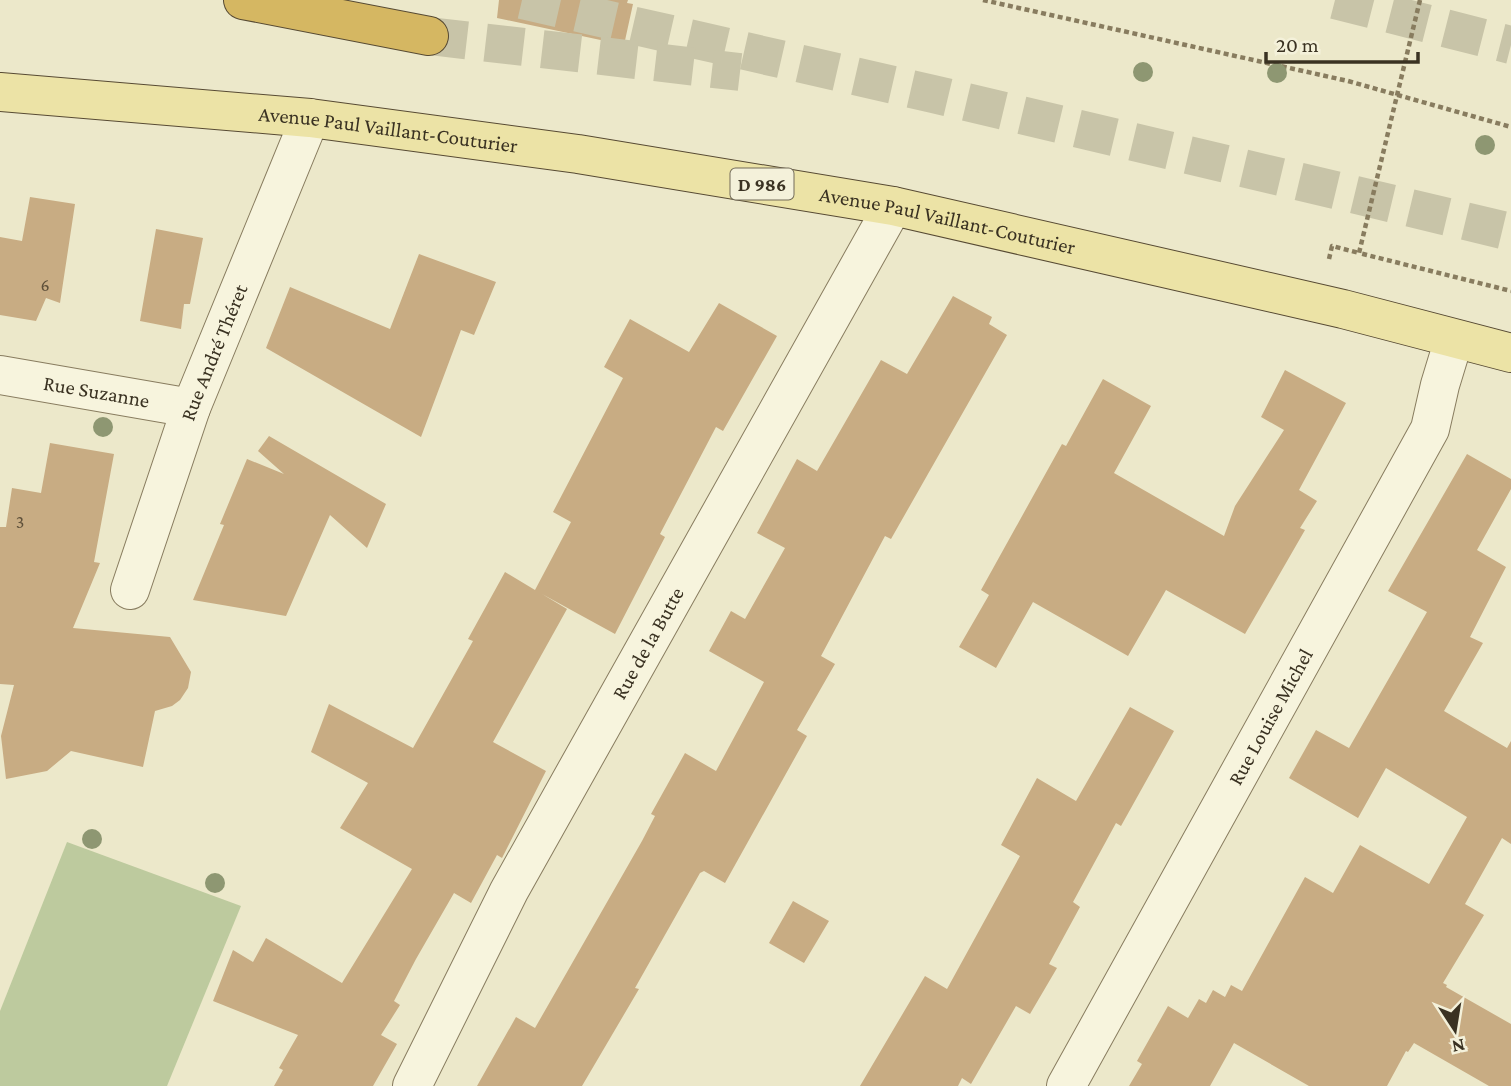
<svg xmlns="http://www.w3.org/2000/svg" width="1511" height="1086" viewBox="0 0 1511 1086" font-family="'Crimson Pro',serif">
<rect width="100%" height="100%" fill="#ece8ca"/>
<polygon fill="#bdca9e" points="67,842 241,906 167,1086 0,1086 0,1011"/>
<g fill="#c8ac83">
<polygon points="499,0 628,0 627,3 633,4 624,45 497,18"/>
<polygon points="30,197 75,204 60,303 46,298 36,321 0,315 0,237 22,241"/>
<polygon points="156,229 203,238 190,304 184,304 181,329 140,321"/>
<polygon points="419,254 496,282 474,335 461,330 421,437 266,348 290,287 390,329"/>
<polygon points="953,296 992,317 989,324 1007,335 891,539 885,536 821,656 835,664 797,730 807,736 725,883 704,871 700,873 635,988 639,989 582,1086 477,1086 516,1017 535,1028 642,841 655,816 651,814 685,753 716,771 764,682 709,651 731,611 745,619 785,548 757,533 797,459 817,471 881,360 907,374"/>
<polygon points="719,303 777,336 723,431 716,427 660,534 665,537 615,634 542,594 567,609 493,742 546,771 502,858 497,855 471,903 454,893 416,959 394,1001 400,1005 381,1035 397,1044 373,1086 274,1086 283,1070 279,1068 298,1035 213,1001 233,950 253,962 266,938 342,983 412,869 340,828 368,783 311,752 329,704 413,748 473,641 468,639 505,572 535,590 571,522 553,512 623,378 604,367 630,319 689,352"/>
<polygon points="1285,370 1346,403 1299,490 1317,501 1300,528 1305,530 1245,634 1166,590 1128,656 1033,602 996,668 959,647 989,595 981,590 1062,444 1066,446 1103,379 1151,406 1114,473 1224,536 1235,506 1284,430 1261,417"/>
<polygon points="269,436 386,504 367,548 330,515 286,616 193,600 224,525 220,524 247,459 284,474 258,451"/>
<polygon points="50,443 114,454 94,562 100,563 73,628 170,637 191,672 188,688 180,700 172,706 155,711 143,767 71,751 47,771 6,779 1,736 14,685 0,684 0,527 6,527 12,488 41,493"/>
<polygon points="1467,454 1511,479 1511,489 1477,550 1506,567 1470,637 1483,643 1444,711 1507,748 1511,741 1511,844 1502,838 1465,904 1484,915 1443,983 1447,985 1446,987 1511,1024 1511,1086 1489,1086 1414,1043 1408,1052 1406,1051 1387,1086 1309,1086 1234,1043 1210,1086 1129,1086 1142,1064 1137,1061 1168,1006 1188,1018 1199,999 1206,1003 1213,990 1225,997 1231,985 1242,991 1305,877 1333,893 1360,845 1429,884 1467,817 1386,768 1358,818 1289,778 1316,730 1349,748 1427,612 1388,591"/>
<polygon points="1130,707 1174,731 1121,826 1116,823 1073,902 1080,907 1049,964 1057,968 1030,1014 1016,1006 971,1084 962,1078 958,1086 860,1086 925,976 947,989 1020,856 1001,845 1037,778 1076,801"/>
<polygon points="793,901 829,921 804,963 769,943"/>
</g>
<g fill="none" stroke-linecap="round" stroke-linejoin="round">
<g stroke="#c8c4a8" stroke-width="38" stroke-dasharray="38 19" stroke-linecap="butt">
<polyline points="522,0 933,94 1511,232"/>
<polyline points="1335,0 1511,45"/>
<polyline points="429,36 740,72"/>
</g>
<g stroke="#887c5f" stroke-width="40">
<g id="minor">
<path id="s1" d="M0,375L191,408"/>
<path id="s2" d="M130,590L191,408L310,118"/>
<path id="s3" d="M412,1086L509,891L893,206"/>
<path id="s4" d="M1066,1086L1430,429L1440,385L1454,339"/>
</g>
</g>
<g stroke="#574a33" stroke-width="40">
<g id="primary">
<path id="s5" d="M0,92L310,118L578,154L893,206L1343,309L1511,353"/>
</g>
</g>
<g stroke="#574a33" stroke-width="40">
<polyline id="motorway" points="243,0 429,36"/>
</g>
<g stroke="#887c5f" stroke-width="4.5" stroke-dasharray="5 3.5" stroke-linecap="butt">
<polyline points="983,0 1348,81 1511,127"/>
<polyline points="1420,0 1359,253 1511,291"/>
<polyline points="1329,259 1332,246 1359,253"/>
</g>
<use href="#minor" stroke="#f7f4dd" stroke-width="38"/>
<use href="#primary" stroke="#ece3a6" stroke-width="38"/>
<use href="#motorway" stroke="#d5b762" stroke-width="38"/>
</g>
<g fill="#8e9772">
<circle cx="1143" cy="72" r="10"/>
<circle cx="1277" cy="73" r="10"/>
<circle cx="1485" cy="145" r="10"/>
<circle cx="103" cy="427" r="10"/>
<circle cx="92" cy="839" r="10"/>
<circle cx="215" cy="883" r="10"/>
</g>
<g text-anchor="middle" stroke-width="6" stroke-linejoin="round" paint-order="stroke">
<g font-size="18" fill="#5e503a">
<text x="45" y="291">6</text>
<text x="20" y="528">3</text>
</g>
<rect fill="#f4f1da" stroke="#726b59" stroke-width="2" x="730.5" y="168.5" width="63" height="31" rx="5"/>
<g font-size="19" font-weight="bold" fill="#3a3222">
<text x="762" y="191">D 986</text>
</g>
<g font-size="21" fill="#3a3222" stroke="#f4f1da">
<text dy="7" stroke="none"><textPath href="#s5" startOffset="390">Avenue Paul Vaillant-Couturier</textPath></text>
<text dy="7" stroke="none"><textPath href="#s5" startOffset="957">Avenue Paul Vaillant-Couturier</textPath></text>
<text dy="7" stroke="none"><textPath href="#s2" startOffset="252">Rue André Théret</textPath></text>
<text dy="7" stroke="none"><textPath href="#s1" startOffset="98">Rue Suzanne</textPath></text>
<text dy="7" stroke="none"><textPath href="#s3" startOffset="502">Rue de la Butte</textPath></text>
<text dy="7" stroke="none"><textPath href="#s4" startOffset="422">Rue Louise Michel</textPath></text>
</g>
</g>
<g transform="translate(1455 1030) rotate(168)" stroke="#f4f1da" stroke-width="5" paint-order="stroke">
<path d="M0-5L12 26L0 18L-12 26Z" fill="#3a3222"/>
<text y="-10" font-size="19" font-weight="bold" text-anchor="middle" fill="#3a3222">N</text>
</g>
<path d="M1266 52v10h152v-10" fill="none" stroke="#3a3222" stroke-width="3.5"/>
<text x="1276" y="52" font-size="21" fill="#3a3222" stroke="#f4f1da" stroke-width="5" paint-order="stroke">20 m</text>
</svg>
